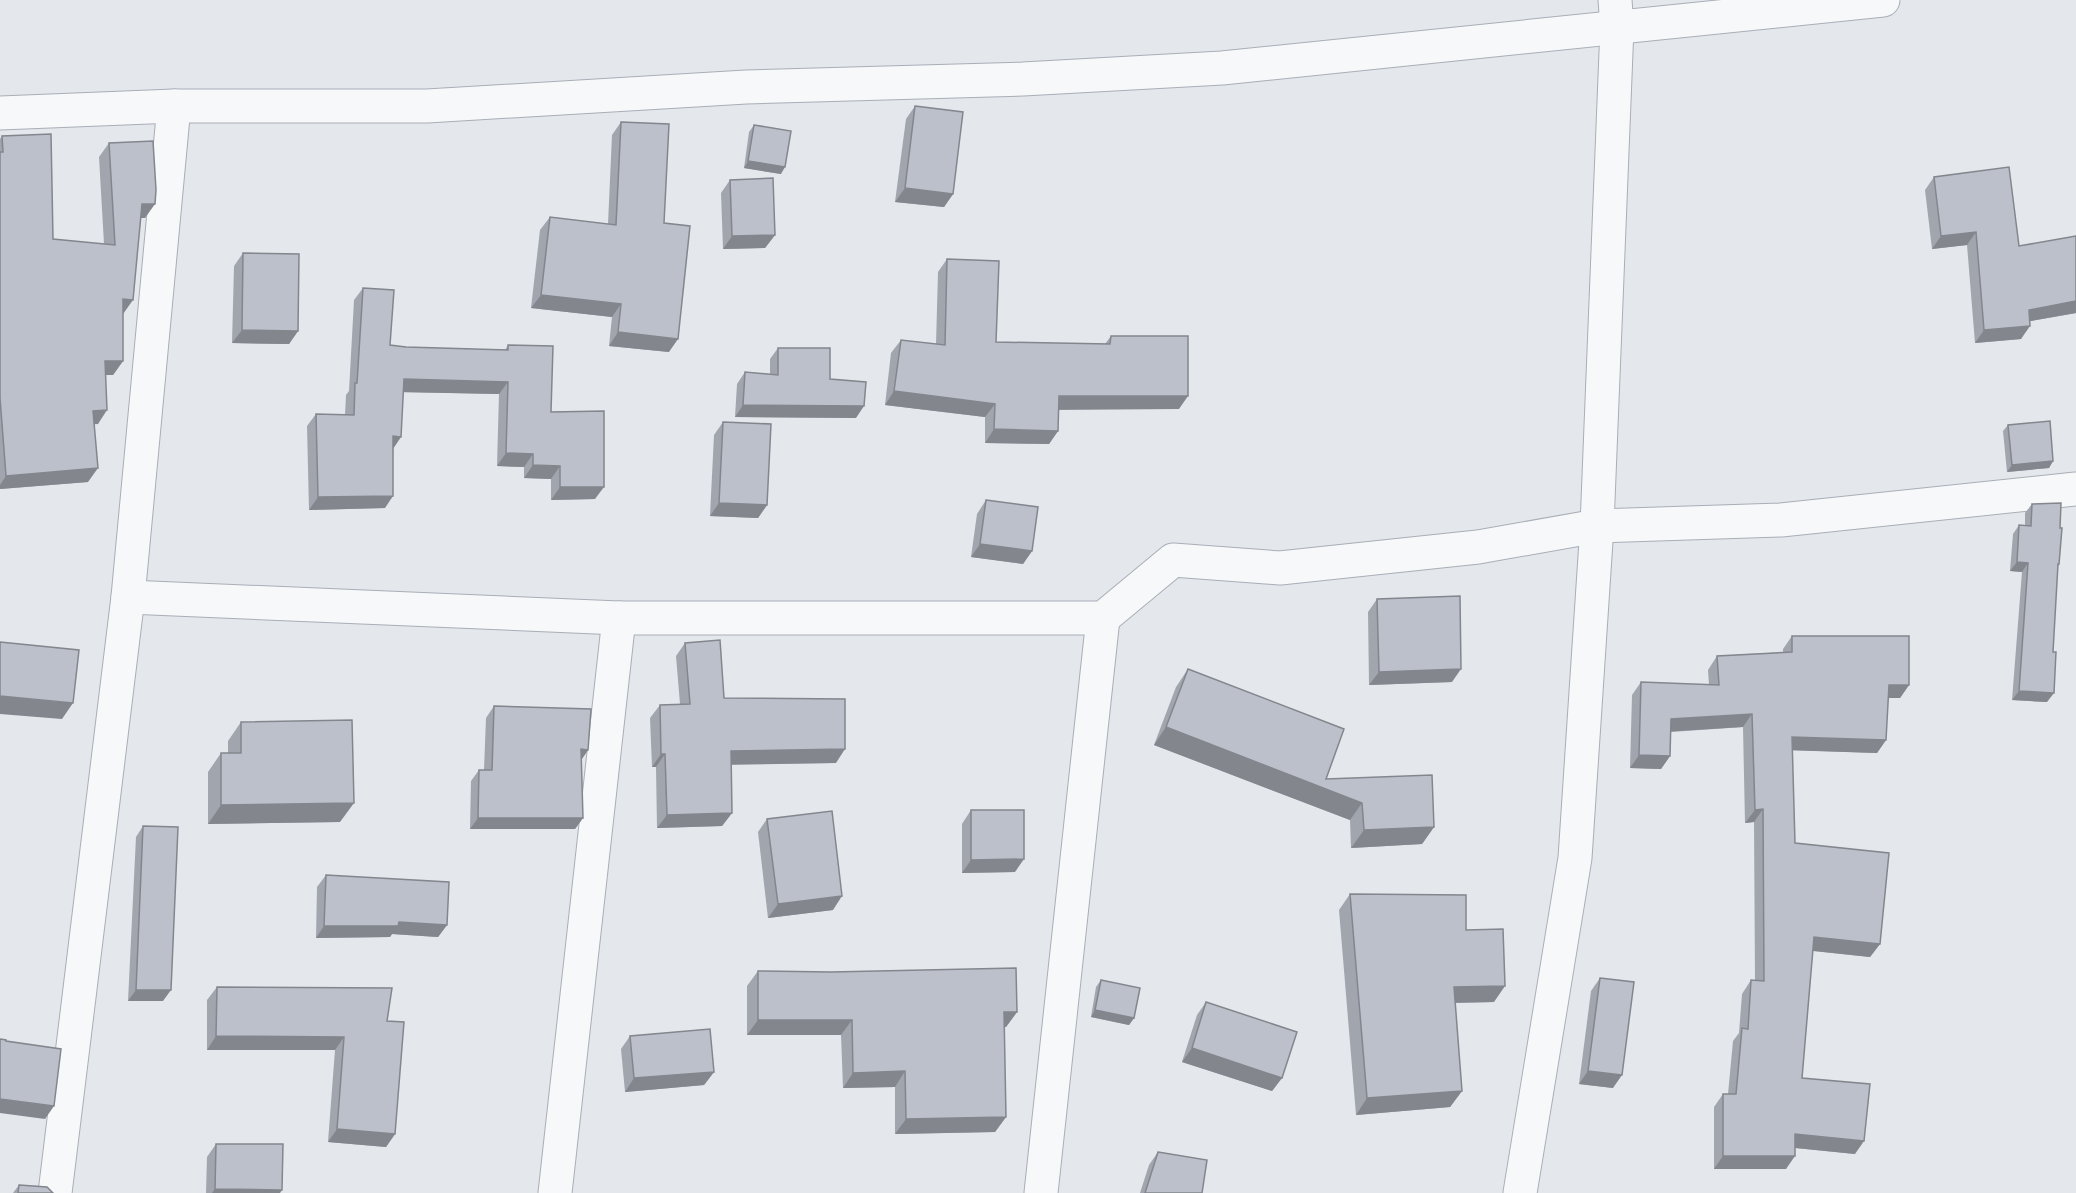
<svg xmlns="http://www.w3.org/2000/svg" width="2076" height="1193" viewBox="0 0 2076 1193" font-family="Arial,sans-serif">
<rect width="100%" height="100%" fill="#e4e7ec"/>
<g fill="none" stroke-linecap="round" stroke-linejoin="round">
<g stroke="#a9aeb7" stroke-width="35">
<g id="street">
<polyline points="1615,0 1617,27 1597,526 1781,520 2076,489"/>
<polyline points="0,113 174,106 427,106 746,87 1023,79 1222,68 1883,0"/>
<polyline points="128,597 619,618 1103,618 1173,560 1280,568 1478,547 1597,526 1575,858 1520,1193"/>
<polyline points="55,1193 128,597 174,106"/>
<polyline points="555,1193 619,618"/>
<polyline points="1041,1193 1103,618"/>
</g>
</g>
<use href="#street" stroke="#f7f8fa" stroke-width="33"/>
</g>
<g fill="#a1a5ae">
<polygon points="915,106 953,194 944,207 895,202 906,119"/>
<polygon points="621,122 664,223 669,352 609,346 612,317 531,308 540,230 550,217 608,224 612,135"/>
<polygon points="754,125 781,174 744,168 749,132"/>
<polygon points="2,136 53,239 104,244 99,157 109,143 145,218 141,218 123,314 123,361 113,375 106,375 98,424 94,424 88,482 0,489 0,139"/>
<polygon points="1934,177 2019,246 2076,236 2076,313 2030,321 2021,339 1975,343 1967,245 1932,249 1925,190"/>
<polygon points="730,180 775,235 765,248 723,249 721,193"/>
<polygon points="243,253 298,331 289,344 232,343 234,266"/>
<polygon points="947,259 996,342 1105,344 1111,336 1179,409 1058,409 1058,431 1049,444 985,443 985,417 885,405 891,353 901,340 936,344 938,272"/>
<polygon points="363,288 390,345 406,347 505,350 508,345 551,412 595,499 551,500 551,479 524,478 524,467 497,466 499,394 404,392 393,449 385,508 309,510 307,426 316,414 345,415 346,395 349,391 354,300"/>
<polygon points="778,348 830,379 856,418 735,417 737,384 745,372 770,374 770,359"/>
<polygon points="723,422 767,505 758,518 710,516 714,435"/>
<polygon points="2008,425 2053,461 2049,468 2007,472 2003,431"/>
<polygon points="986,500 1032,551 1023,564 971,557 977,514"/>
<polygon points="2032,504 2060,528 2059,564 2058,567 2047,702 2012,700 2022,572 2010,571 2013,534 2019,525 2025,525 2025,513"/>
<polygon points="1377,599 1452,682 1369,685 1368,612"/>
<polygon points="1792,636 1909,685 1900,698 1888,698 1886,740 1877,753 1792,750 1795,843 1880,944 1870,957 1813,951 1802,1078 1855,1154 1795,1148 1786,1169 1714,1169 1714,1107 1723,1094 1728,1094 1733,1041 1739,1033 1742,994 1751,980 1755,981 1754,822 1745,823 1743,727 1671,732 1670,756 1661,769 1630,768 1632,695 1641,682 1709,685 1708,670 1717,656 1783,652 1783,649"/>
<polygon points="685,643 724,698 836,763 731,764 732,813 722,826 657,828 656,767 652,767 650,718 660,705 680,704 676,656"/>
<polygon points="1188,669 1326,779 1434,827 1422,844 1351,848 1350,820 1154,745 1176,687"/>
<polygon points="494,706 588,750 581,760 583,818 575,829 470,829 471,781 479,770 484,770 486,718"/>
<polygon points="241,722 340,822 208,824 208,772 221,753 228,753 228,741"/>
<polygon points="971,810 1015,872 962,873 962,824"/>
<polygon points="767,819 833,910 768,918 758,832"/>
<polygon points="143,826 163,1001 128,1001 136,837"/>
<polygon points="326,875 447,925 438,937 392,934 390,937 316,938 317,887"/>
<polygon points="1350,894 1466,930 1494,1002 1455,1003 1462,1091 1450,1107 1356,1115 1339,910"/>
<polygon points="758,971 1017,1012 1006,1027 1004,1027 1006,1117 995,1132 895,1134 895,1087 843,1088 841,1035 747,1035 747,986"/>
<polygon points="1600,978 1613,1088 1579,1084 1591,991"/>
<polygon points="1101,980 1134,1018 1129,1025 1091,1017 1096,987"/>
<polygon points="217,987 387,1021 395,1134 386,1147 328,1142 335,1050 207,1050 207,1000"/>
<polygon points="1206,1002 1282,1078 1272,1091 1182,1062 1197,1015"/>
<polygon points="630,1036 714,1072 704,1085 625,1092 621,1049"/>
<polygon points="216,1144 280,1193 206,1193 207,1157"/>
<polygon points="1158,1152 1202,1193 1140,1193 1149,1165"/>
<polygon points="19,1185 53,1193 13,1193"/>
</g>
<g fill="#83868d">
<polygon points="748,161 785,167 781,174 744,168"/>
<polygon points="905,188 953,194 944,207 895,202"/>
<polygon points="142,204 155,204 145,218 132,218"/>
<polygon points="1976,232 1967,245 1932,249 1941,236"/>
<polygon points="775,235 765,248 723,249 732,236"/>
<polygon points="541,295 621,304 612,317 531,308"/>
<polygon points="123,299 133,300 123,314"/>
<polygon points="2076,301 2076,313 2020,323 2029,310"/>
<polygon points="2030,326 2021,339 1975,343 1984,330"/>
<polygon points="242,330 298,331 289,344 232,343"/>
<polygon points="618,332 678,339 669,352 609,346"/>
<polygon points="105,361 123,361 113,375 95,375"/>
<polygon points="404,379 508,382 499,394 395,392"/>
<polygon points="894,391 995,404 985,417 885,405"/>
<polygon points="1059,396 1188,396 1179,409 1049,410"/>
<polygon points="743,405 864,406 856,418 735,417"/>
<polygon points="107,410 98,424 83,425 93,411"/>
<polygon points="994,429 1058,431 1049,444 985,443"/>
<polygon points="393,436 401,437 393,449"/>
<polygon points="506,453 533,454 524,467 497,466"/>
<polygon points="2053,461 2049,468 2007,472 2012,465"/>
<polygon points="533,465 560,466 551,479 524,478"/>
<polygon points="98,468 88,482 0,489 0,485 6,476"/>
<polygon points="560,487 604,487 595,499 551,500"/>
<polygon points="393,496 385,508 309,510 318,497"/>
<polygon points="719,503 767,505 758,518 710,516"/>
<polygon points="980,544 1032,551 1023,564 971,557"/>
<polygon points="2017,562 2028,563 2022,572 2010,571"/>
<polygon points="1461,669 1452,682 1369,685 1379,672"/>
<polygon points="1889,685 1909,685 1900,698 1879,698"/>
<polygon points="2019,691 2054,693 2047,702 2012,700"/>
<polygon points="0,696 73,703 62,719 0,714"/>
<polygon points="1752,714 1743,727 1662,732 1671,719"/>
<polygon points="1166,727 1362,803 1350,820 1154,745"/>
<polygon points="1792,737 1886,740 1877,753 1782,750"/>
<polygon points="581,749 588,750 580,762"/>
<polygon points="845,749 836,763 721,765 731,751"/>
<polygon points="661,754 665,754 656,767 652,767"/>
<polygon points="1639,755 1670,756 1661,769 1630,768"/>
<polygon points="354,803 340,822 208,824 221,805"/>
<polygon points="1763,809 1754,822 1745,823 1755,810"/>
<polygon points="732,813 722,826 657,828 667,815"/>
<polygon points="478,818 583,818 575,829 470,829"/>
<polygon points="1434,827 1422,844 1351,848 1364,830"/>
<polygon points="1024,859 1015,872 962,873 971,860"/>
<polygon points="842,896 833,910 768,918 778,904"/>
<polygon points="399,922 447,925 438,937 392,934 390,937 316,938 324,926"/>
<polygon points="1814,937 1880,944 1870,957 1805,950"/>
<polygon points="1505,986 1494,1002 1443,1003 1454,987"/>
<polygon points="136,990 171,990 163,1001 128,1001"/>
<polygon points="1095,1010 1134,1018 1129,1025 1091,1017"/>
<polygon points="1004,1012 1017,1012 1006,1027 994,1027"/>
<polygon points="758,1020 852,1020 841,1035 747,1035"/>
<polygon points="216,1036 344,1037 335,1050 207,1050"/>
<polygon points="1192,1048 1282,1078 1272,1091 1182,1062"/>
<polygon points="905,1071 895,1087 843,1088 853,1073"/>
<polygon points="1588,1071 1622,1075 1613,1088 1579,1084"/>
<polygon points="714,1072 704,1085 625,1092 634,1078"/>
<polygon points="1462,1091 1450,1107 1356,1115 1367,1098"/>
<polygon points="0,1099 54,1106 45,1119 0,1113"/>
<polygon points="1006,1117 995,1132 895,1134 906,1119"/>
<polygon points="337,1129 395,1134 386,1147 328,1142"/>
<polygon points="1795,1134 1864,1141 1855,1154 1786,1147"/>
<polygon points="1723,1156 1795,1156 1786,1169 1714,1169"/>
<polygon points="215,1189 282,1190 280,1193 212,1193"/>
</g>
<g fill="#bbc0ca" stroke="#83868d" stroke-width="1.5">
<polygon points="915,106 963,112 953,194 905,188"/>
<polygon points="621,122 669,124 664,223 690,226 678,339 618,332 621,304 541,295 550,217 616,225"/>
<polygon points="754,125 791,131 785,167 748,161"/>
<polygon points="51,134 53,239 115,245 109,143 153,141 156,190 155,204 142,204 133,300 123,299 123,361 105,361 107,410 93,411 98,468 6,476 0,398 0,152 3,152 2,136"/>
<polygon points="2009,167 2019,246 2076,236 2076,301 2029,310 2030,326 1984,330 1976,232 1941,236 1934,177"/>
<polygon points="773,178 775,235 732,236 730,180"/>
<polygon points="243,253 299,254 298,331 242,330"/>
<polygon points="947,259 999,261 996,342 1110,344 1111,336 1188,336 1188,396 1059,396 1058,431 994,429 995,404 894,391 901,340 945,345"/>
<polygon points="363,288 394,290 390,345 406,347 508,350 508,345 553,346 551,412 604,411 604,487 560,487 560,466 533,465 533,454 506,453 508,382 404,379 401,437 393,436 393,496 318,497 316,414 354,415 355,383 357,383"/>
<polygon points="778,348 830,348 830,379 866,382 864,406 743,405 745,372 778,375"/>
<polygon points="2050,421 2053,461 2012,465 2008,425"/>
<polygon points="723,422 771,424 767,505 719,503"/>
<polygon points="986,500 1038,507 1032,551 980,544"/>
<polygon points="2061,503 2060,528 2062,528 2059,564 2058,564 2053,652 2056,652 2054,693 2019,691 2028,563 2017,562 2019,525 2031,526 2032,504"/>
<polygon points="1460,596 1461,669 1379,672 1377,599"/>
<polygon points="1792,636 1909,636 1909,685 1889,685 1886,740 1792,737 1795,843 1889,853 1880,944 1814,937 1802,1078 1870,1084 1864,1141 1795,1134 1795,1156 1723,1156 1723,1094 1736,1094 1742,1028 1748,1029 1751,980 1764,981 1763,809 1755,810 1752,714 1671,719 1670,756 1639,755 1641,682 1719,685 1717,656 1792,652"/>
<polygon points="720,640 724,698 845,699 845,749 731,751 732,813 667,815 665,754 661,754 660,705 690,704 685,643"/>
<polygon points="0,642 79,650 73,703 0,696"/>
<polygon points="1188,669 1344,729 1326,779 1432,775 1434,827 1364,830 1362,803 1166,727"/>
<polygon points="494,706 591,709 588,750 581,749 583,818 478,818 479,770 492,770"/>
<polygon points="352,720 354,803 221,805 221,753 241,753 241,722"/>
<polygon points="971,810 1024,810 1024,859 971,860"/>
<polygon points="832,811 842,896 778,904 767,819"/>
<polygon points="143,826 178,827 171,990 136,990"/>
<polygon points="326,875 449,882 447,925 399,922 398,926 324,926"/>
<polygon points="1350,894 1466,895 1466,930 1503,929 1505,986 1454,987 1462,1091 1367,1098"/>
<polygon points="1016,968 1017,1012 1004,1012 1006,1117 906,1119 905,1071 853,1073 852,1020 758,1020 758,971 831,972"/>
<polygon points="1600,978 1634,982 1622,1075 1588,1071"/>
<polygon points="1101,980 1140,988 1134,1018 1095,1010"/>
<polygon points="217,987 392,988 387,1021 404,1022 395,1134 337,1129 344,1037 216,1036"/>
<polygon points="1206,1002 1297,1032 1282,1078 1192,1048"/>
<polygon points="710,1029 714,1072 634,1078 630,1036"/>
<polygon points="0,1039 6,1040 6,1041 61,1049 54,1106 0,1099"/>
<polygon points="216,1144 283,1144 282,1190 215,1189"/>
<polygon points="1158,1152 1207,1160 1202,1193 1145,1193"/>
<polygon points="19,1185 47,1187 53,1193 18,1193"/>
</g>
</svg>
